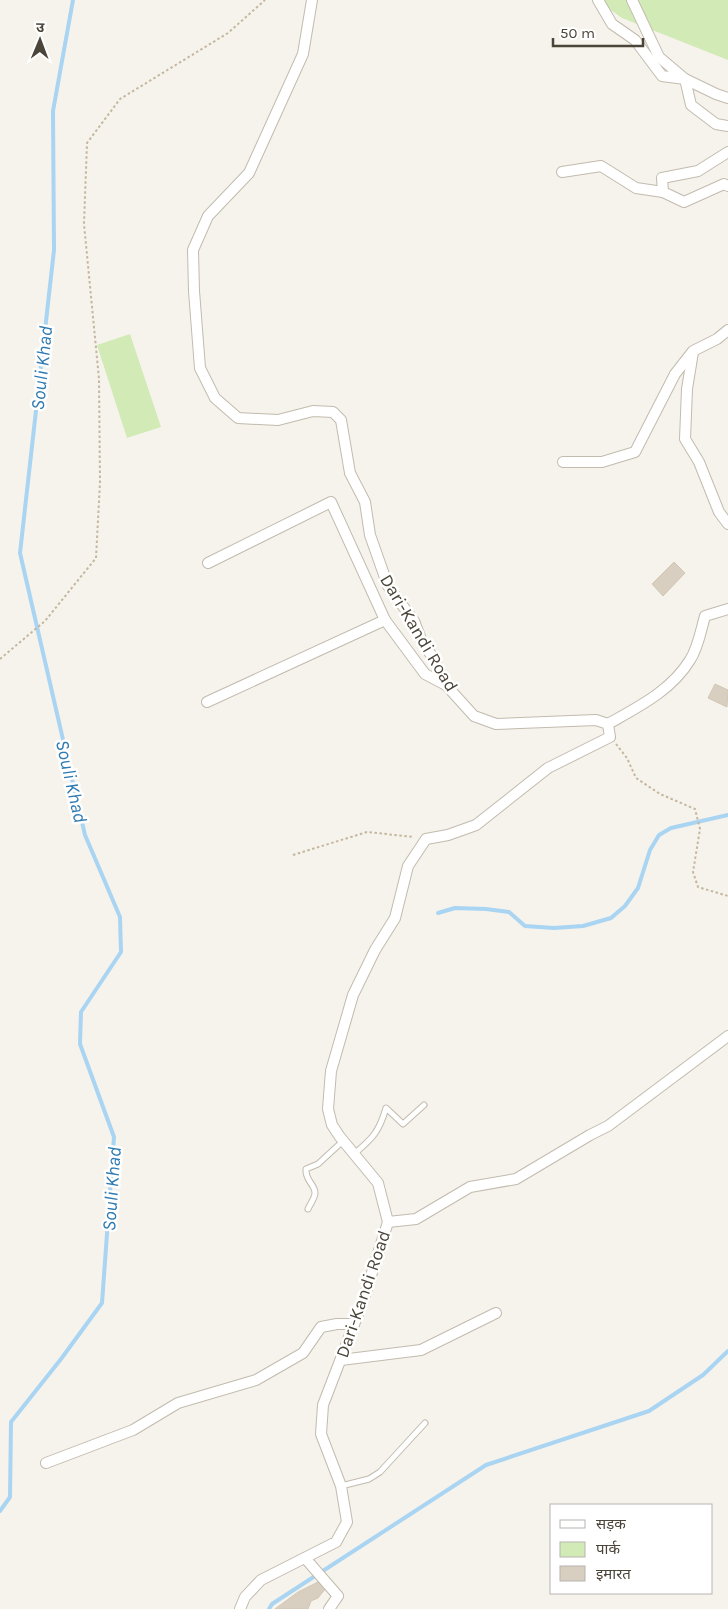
<svg xmlns="http://www.w3.org/2000/svg" width="728" height="1609" viewBox="0 0 728 1609" font-family="Karla,'Noto Sans Devanagari',sans-serif">
<rect width="100%" height="100%" fill="#f6f3ec"/>
<g fill="#d2eab5">
<polygon points="597,0 728,0 728,60 622,18"/>
<polygon points="130,334 161,427 127,438 97,345"/>
</g>
<g fill="none" stroke-linecap="round" stroke-linejoin="round">
<g stroke="#a9d4f2" stroke-width="4">
<polyline points="438,913 455,908 486,909 509,912 525,926 554,928 583,926 611,918 625,906 638,888 650,850 659,835 671,828 728,815"/>
<polyline points="0,1511 10,1497 11,1422 61,1359 102,1303 114,1137 80,1044 81,1012 121,952 120,917 85,835 20,553 54,250 53,111 73,0"/>
<polyline points="269,1609 272,1604 486,1465 649,1411 703,1375 728,1351"/>
</g>
</g>
<g fill="#d8cfc1" stroke="#d3c7b4">
<polygon points="674,562 685,573 663,596 652,584"/>
<polygon points="715,684 728,690 727,707 708,698"/>
<polygon points="318,1582 326,1588 318,1598 311,1601 308,1609 275,1609 298,1592"/>
</g>
<g fill="none" stroke-linecap="round" stroke-linejoin="round">
<g stroke="#c2bbae" stroke-width="7">
<g id="service">
<path d="M354,1154C373,1138 379,1132 386,1108L403,1124L424,1105"/>
<path d="M308,1209C310,1204 315,1198 315,1193C315,1184 305,1181 306,1169L318,1164L343,1141"/>
<polyline points="341,1486 369,1479 380,1472 425,1423"/>
</g>
</g>
<g stroke="#c2bbae" stroke-width="12">
<g id="minor">
<polyline points="598,0 612,24 635,40 662,76 685,79 716,94 728,98"/>
<polyline points="632,0 659,57 685,79 691,105 716,124 728,126"/>
<polyline points="728,152 698,171 662,178 663,192 684,202 724,184 728,186"/>
<polyline points="562,172 601,166 636,188 663,192"/>
<polyline points="693,352 687,389 685,439 699,462 719,512 728,524"/>
<polyline points="563,462 602,462 635,452 675,374 693,351 717,339 728,330"/>
<polyline points="208,563 331,502 385,620"/>
<polyline points="207,702 385,620 425,674 446,685"/>
<path d="M608,724C638,707 671,691 690,660C698,648 701,630 705,616L728,609"/>
<polyline points="388,1222 416,1219 470,1187 516,1179 590,1135 608,1126 728,1036"/>
<polyline points="341,1360 421,1350 496,1313"/>
<polyline points="46,1463 133,1430 178,1403 256,1380 303,1353 321,1327 337,1324 354,1324"/>
<polyline points="305,1558 338,1596 329,1609"/>
<polyline points="240,1609 245,1597 261,1580 336,1542 347,1522 341,1486 321,1434 323,1405 363,1301 388,1222 378,1183 340,1137 332,1125 328,1109 331,1071 353,995 375,950 395,918 408,866 426,839 448,835 476,825 548,768 610,737 608,724 596,720 496,724 474,716 446,685 433,658 421,639 414,621 388,586 370,535 365,502 350,473 341,420 333,412 313,411 278,420 238,418 215,398 200,368 194,291 193,250 208,216 249,173 303,54 312,0"/>
</g>
</g>
<g stroke="#c4b79f" stroke-width="2" stroke-dasharray="2.5 2.5" stroke-linecap="butt">
<polyline points="0,659 45,621 96,558 100,482 99,379 84,224 87,143 120,99 228,33 265,0"/>
<polyline points="616,744 627,758 636,778 660,794 695,809 700,829 693,872 698,887 728,896"/>
<polyline points="293,855 367,832 414,837"/>
</g>
<use href="#service" stroke="#fff" stroke-width="5"/>
<use href="#minor" stroke="#fff" stroke-width="10"/>
</g>
<g text-anchor="middle" stroke-width="5" stroke-linejoin="round" paint-order="stroke">
<g font-size="18" fill="#4b4439" stroke="#fff">
<text transform="translate(419 633) rotate(59)" y="6">Dari-Kandi Road</text>
<text transform="translate(363 1294) rotate(-71)" y="6">Dari-Kandi Road</text>
</g>
<g font-size="19" font-style="italic" fill="#2e7ab2" stroke="#fff">
<text transform="translate(41 368) rotate(-84)" y="7">Souli Khad</text>
<text transform="translate(72 781) rotate(77)" y="7">Souli Khad</text>
<text transform="translate(111 1189) rotate(-86)" y="7">Souli Khad</text>
</g>
</g>
<rect x="550" y="1504" width="162" height="90" fill="#ffffff" stroke="#b7b4b0"/>
<rect x="560" y="1520" width="25" height="8" fill="#ffffff" stroke="#b7b4b0"/>
<text x="596" y="1529" font-size="15" fill="#4b4439">सड़क</text>
<rect x="560" y="1542" width="25" height="15" fill="#d2eab5" stroke="#b7b4b0"/>
<text x="596" y="1554" font-size="15" fill="#4b4439">पार्क</text>
<rect x="560" y="1566" width="25" height="15" fill="#d8cfc1" stroke="#b7b4b0"/>
<text x="596" y="1579" font-size="15" fill="#4b4439">इमारत</text>
<g transform="translate(40 40) rotate(1)" stroke="#ffffff" stroke-width="4" paint-order="stroke">
<path d="M0-4L9 19L0 12L-9 19Z" fill="#4b4439"/>
<text y="-8" font-size="14" font-weight="bold" text-anchor="middle" fill="#4b4439">उ</text>
</g>
<path d="M553 38v8h90v-8" fill="none" stroke="#4b4439" stroke-width="2.5"/>
<text x="560" y="38" font-size="15" fill="#4b4439" stroke="#ffffff" stroke-width="4" paint-order="stroke">50 m</text>
</svg>
